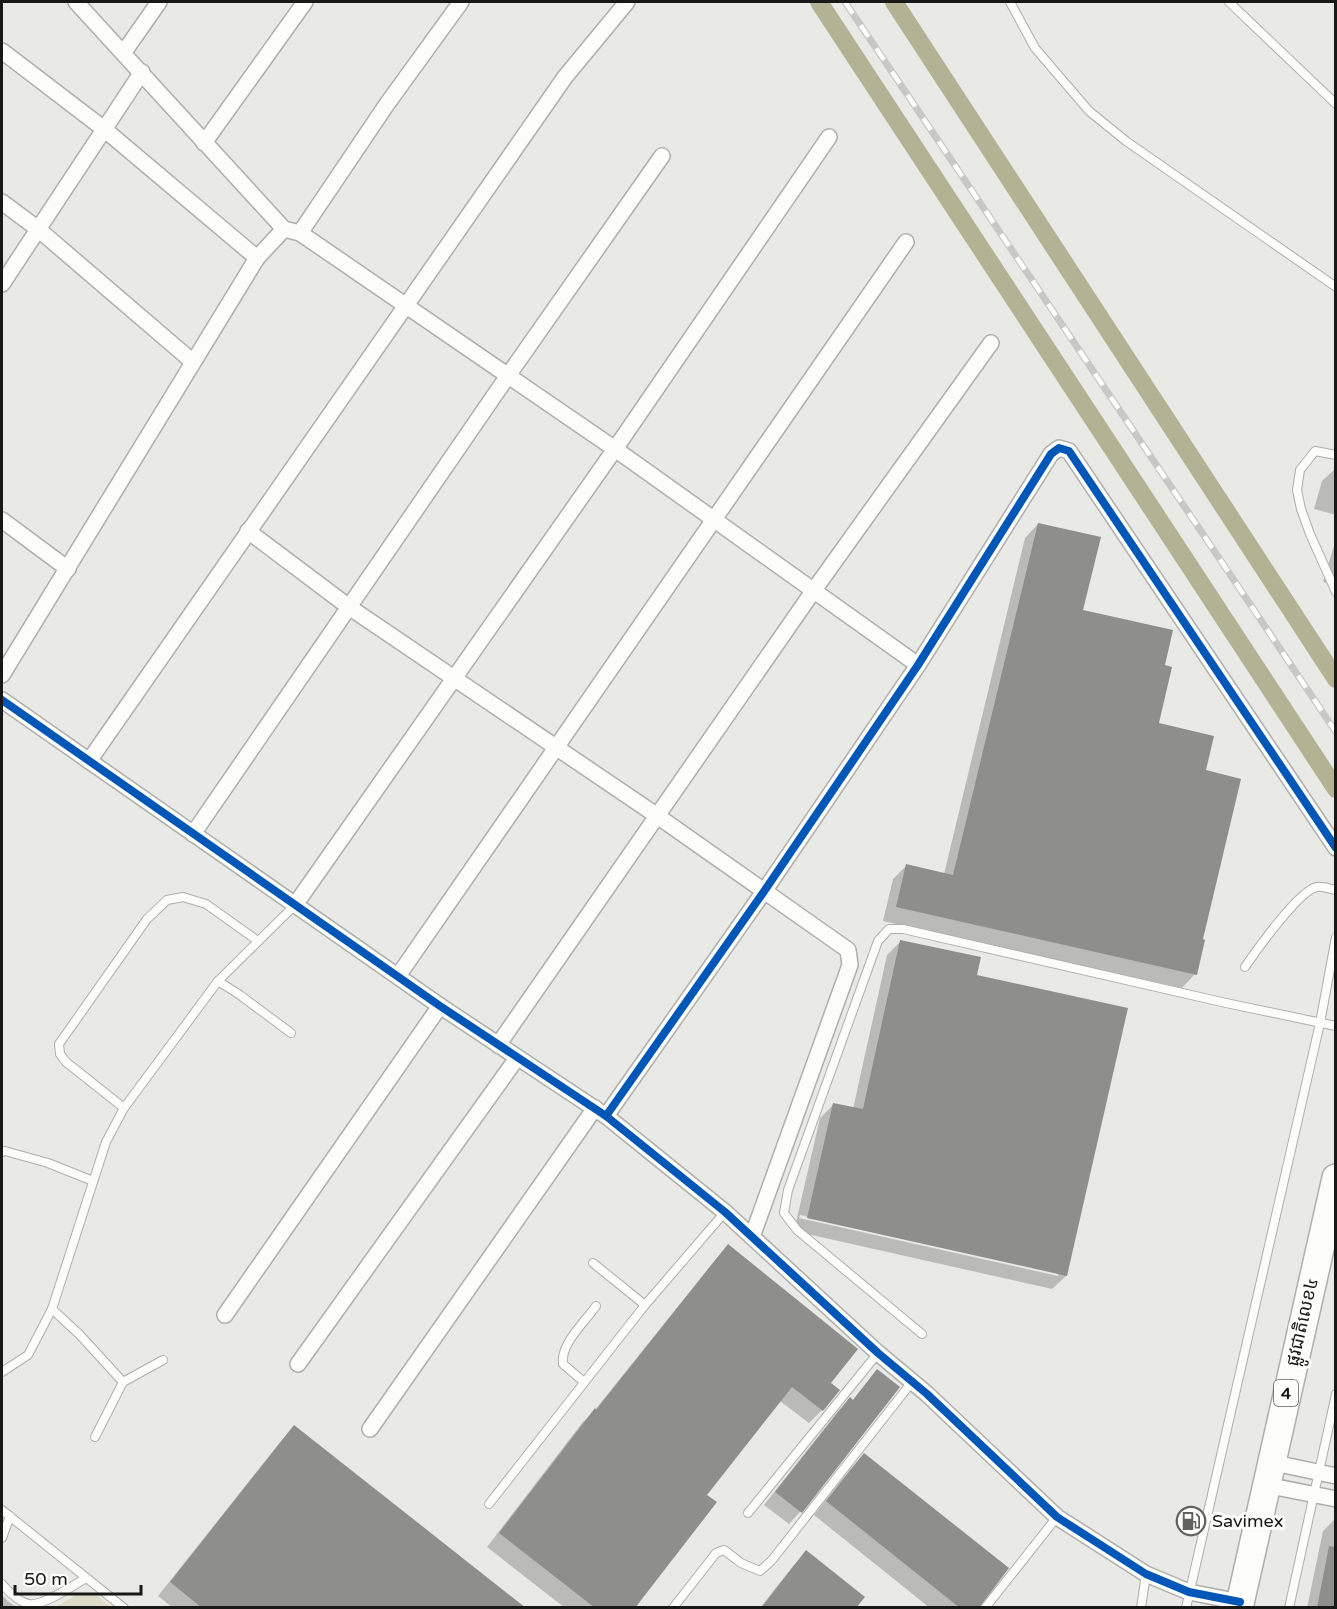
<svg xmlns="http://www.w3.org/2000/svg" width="1337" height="1609" viewBox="0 0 1337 1609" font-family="'Varela Round','Noto Sans Khmer',sans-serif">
<rect width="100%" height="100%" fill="#e9e9e5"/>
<polygon fill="#dddcc9" points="80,1593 95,1594 111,1607 55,1607"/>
<g fill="#0003" fill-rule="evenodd">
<polygon points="1336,468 1336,515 1314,509 1322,481"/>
<polygon points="1038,524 1081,611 1163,666 1157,725 1204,772 1201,941 1195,974 1182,988 883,921 893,879 906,866 944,874 1025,538"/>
<polygon points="1336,539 1336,585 1323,582"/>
<path d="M901,941L976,976L1126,1009L1066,1276L1052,1289L794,1231L820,1118L833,1105L853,1109L887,955ZM800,1215L1058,1273V1276L799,1218Z"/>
<polygon points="729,1246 829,1384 822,1410 809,1423 780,1401 705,1495 633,1608 565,1608 487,1547 582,1423 594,1411 716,1259"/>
<polygon points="877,1371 800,1512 789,1524 764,1505 838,1411 850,1399 852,1401"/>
<polygon points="294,1427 524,1608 173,1608 158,1596 281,1441"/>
<polygon points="864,1455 978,1608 930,1608 814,1515 851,1468"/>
<polygon points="1336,1518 1336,1608 1307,1608 1323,1531"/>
<polygon points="806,1552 854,1608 760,1608 793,1566"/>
<polygon points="2,1595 9,1602 18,1608 2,1608"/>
</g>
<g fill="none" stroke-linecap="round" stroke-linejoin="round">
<g stroke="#b4b294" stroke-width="18">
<polyline points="819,2 1336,789"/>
<polyline points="894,2 1336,679"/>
</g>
</g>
<g fill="#8e8e8b">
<polygon points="1038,523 1101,537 1083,610 1173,630 1165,665 1172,667 1159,723 1214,736 1206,770 1241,779 1203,939 1205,940 1197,975 896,907 906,864 953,875"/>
<polygon points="900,940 981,957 977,975 1128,1008 1067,1276 807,1218 833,1103 863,1109"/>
<polygon points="728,1244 858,1349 831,1383 840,1390 823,1411 792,1387 707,1495 717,1502 635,1608 595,1608 499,1533 595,1408 596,1410"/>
<polygon points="877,1369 900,1387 802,1513 775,1492 850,1397 853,1400"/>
<polygon points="294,1425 526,1608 202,1608 170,1582"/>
<polygon points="864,1453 1009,1568 979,1608 960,1608 826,1501"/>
<polygon points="1329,1546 1335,1547 1335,1608 1317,1608"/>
<polygon points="806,1550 865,1597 856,1608 761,1608"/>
</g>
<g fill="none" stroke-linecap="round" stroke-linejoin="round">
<g stroke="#aeaeac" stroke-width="10">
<g id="lane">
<polyline points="1010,2 1035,48 1089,111 1126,141 1336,287"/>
<polyline points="1229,2 1336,104"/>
<polyline points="1336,455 1315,451 1300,470 1297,490 1301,509 1310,534 1336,592"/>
<path d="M1245,967C1256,951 1299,890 1317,887C1322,886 1330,889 1336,890"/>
<polyline points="218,981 240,995 291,1033"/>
<polyline points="124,1108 66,1062 60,1054 59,1044 147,919 167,900 183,897 206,904 258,941"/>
<polyline points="2,1152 5,1151 48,1163 93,1181"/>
<polyline points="593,1263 645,1305"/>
<polyline points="52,1309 79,1334 123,1382"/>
<polyline points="922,1334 797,1230 784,1213 788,1190 878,941 889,929 903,929 1226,1003 1336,1026"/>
<polyline points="2,1372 28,1355 52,1309 106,1142 124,1108 218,981 295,905"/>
<path d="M584,1382L563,1364C560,1344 585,1322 596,1306"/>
<polyline points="95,1437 123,1382 163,1360"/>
<polyline points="489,1504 645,1305 725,1212"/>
<polyline points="2,1510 124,1608"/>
<polyline points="748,1513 878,1353"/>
<polyline points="2,1538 10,1516"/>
<path d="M2,1584C8,1591 19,1602 29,1604C42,1607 74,1585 86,1578"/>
<polyline points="673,1608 716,1553 724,1550 741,1563 760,1571 772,1560 912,1382"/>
<polyline points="985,1608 1057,1517"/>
<polyline points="1141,1608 1146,1574"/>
<polyline points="1186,1608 1320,1023 1336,937"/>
<polyline points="1289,1608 1336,1394"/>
</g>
</g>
<g stroke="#aeaeac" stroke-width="18">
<g id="street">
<polyline points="76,2 284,229 300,233 615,449 918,665"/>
<polyline points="2,51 104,129 257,258"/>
<polyline points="124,52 159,2"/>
<polyline points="204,143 305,2"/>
<polyline points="2,202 38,229 193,362"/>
<polyline points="300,233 387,104 461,2"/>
<polyline points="2,284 142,72"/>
<polyline points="2,520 68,569"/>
<polyline points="248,531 349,607 656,815 848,950 850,965 752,1237"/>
<polyline points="2,675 257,258 284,229"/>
<polyline points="2,700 440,1006 606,1116 725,1212 878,1353 927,1394 1057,1517 1146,1574 1189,1592 1240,1602"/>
<polyline points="89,761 565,77 627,2"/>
<polyline points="193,834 507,377 662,156"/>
<polyline points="295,905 615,449 829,137"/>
<polyline points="398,976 906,242"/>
<polyline points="498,1045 814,590 991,343"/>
<polyline points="606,1116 765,890 918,665 1051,454 1059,448 1069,451 1336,848"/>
<polyline points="225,1315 440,1006"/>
<polyline points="298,1364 517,1058"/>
<polyline points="370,1429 595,1108"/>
<polyline points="1270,1462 1336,1476"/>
<polyline points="1266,1485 1336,1499"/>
</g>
</g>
<g stroke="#aeaeac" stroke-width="30">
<polyline id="highway" points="1239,1608 1336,1178"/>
</g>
<use href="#lane" stroke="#fcfcfb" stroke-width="8"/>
<use href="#street" stroke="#fcfcfb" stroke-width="15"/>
<use href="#highway" stroke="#fcfcfb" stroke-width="27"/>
<g stroke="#c8c8c7" stroke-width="7">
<polyline id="rail" points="845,2 1336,732"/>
</g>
<use href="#rail" stroke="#fffffe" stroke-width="4.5" stroke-dasharray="14" stroke-linecap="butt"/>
<g stroke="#fffffe" stroke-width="11">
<g id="cycleway">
<polyline points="2,700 440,1006 606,1116 725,1212 878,1353 927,1394 1057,1517 1146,1574 1189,1592 1240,1602"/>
<polyline points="606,1116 765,890 918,665 1051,454 1059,448 1069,451 1336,848"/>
</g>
</g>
<use href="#cycleway" stroke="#0057b8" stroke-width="8"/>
</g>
<defs>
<g id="fuel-ring" transform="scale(1.5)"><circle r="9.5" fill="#fffffe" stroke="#61615e" stroke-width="1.5"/><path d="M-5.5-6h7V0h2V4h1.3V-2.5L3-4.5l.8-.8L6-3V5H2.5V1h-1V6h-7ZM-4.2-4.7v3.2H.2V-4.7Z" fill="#61615e"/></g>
</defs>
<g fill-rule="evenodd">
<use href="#fuel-ring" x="1191" y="1521"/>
</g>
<g text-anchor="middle" stroke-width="6" stroke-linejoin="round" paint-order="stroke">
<rect fill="#fffffe" stroke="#5d5d5c" stroke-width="1.5" x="1274" y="1380" width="24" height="26" rx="4.5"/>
<g font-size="16" font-weight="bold" fill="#181816">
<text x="1286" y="1399">4</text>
</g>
<g font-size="18" fill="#181816" stroke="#fffffe">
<text transform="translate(1302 1322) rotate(-77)" y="6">ផ្លូវជាតិលេខ៤</text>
</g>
<g font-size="18" fill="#181816" stroke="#fffffe" text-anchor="start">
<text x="1212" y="1527">Savimex</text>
</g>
</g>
<rect width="1337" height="1609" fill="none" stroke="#181816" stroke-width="6"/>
<path d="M15 1585v9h126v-9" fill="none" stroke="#181816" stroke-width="3"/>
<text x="24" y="1585" font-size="18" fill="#181816" stroke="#fffffe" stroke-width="4.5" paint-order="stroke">50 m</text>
</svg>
